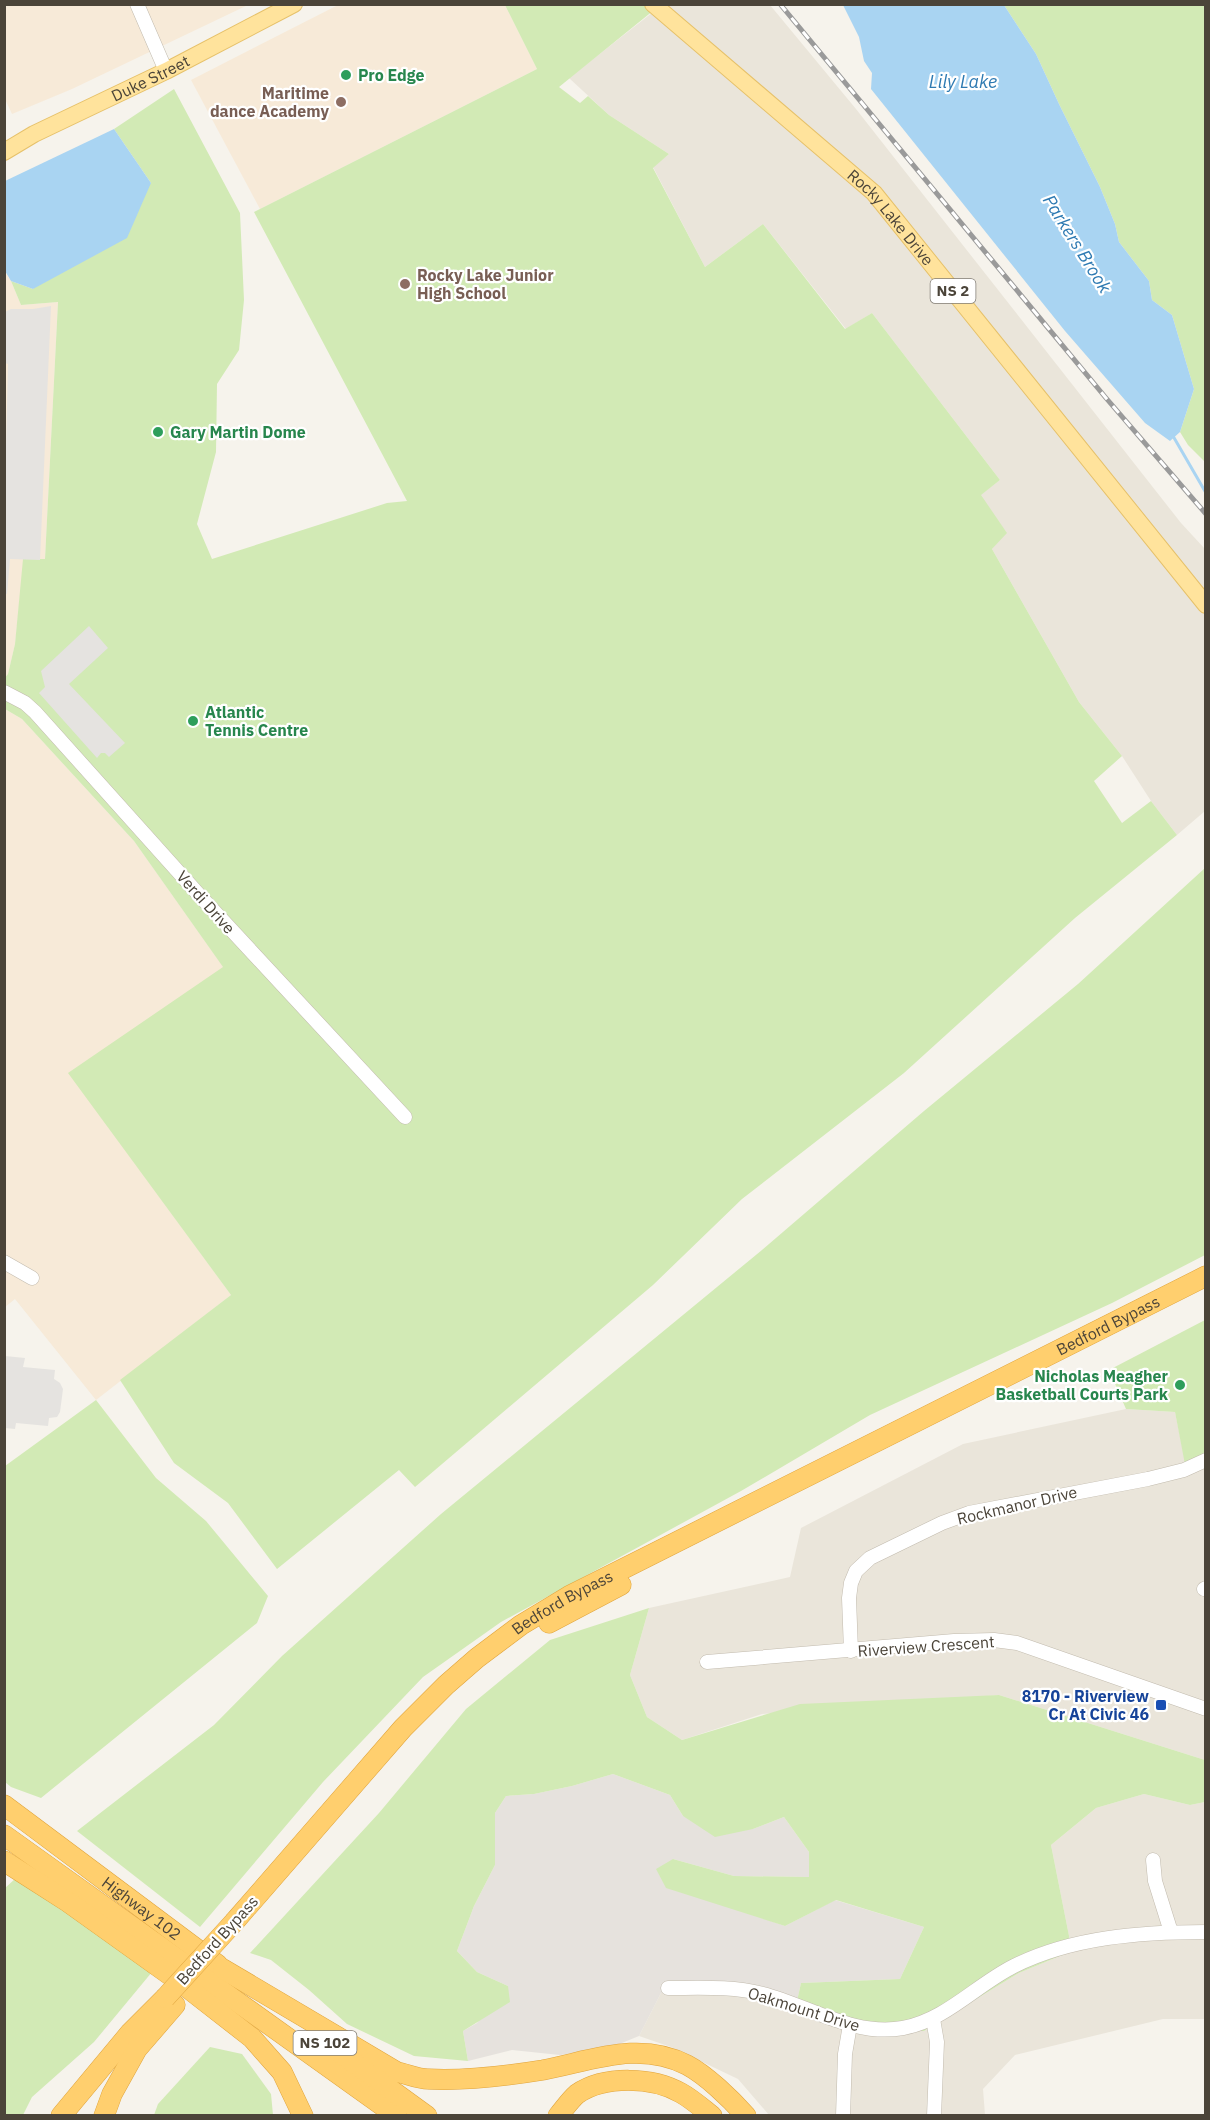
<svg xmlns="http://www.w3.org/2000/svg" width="1210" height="2120" viewBox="0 0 1210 2120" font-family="'IBM Plex Sans',sans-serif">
<rect width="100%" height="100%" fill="#f6f3ec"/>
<g fill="#eae5da">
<polygon points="662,5 770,5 856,109 1181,523 1205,549 1205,811 1177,835 1151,801 1122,756 1079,702 992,549 1006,532 980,495 1000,480 872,313 846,329 763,224 705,267 653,167 669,154 609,115 569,78"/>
<polygon points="1126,1409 1175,1412 1188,1475 1205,1468 1205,1760 999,1695 762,1714 682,1740 647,1717 630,1675 649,1608 790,1577 801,1528 963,1444"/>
<polygon points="1144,1794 1190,1805 1205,1802 1205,2019 1163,2019 1015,2055 983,2089 985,2115 769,2115 738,2079 671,2047 639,2036 661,1993 748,1996 924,2031 1019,1973 1072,1951 1051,1845 1096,1808"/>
</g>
<g fill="#f7ead8">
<polygon points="340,4 505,5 537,69 260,209 191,80"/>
<polygon points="5,5 248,5 72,89 12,114 5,99"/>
<polygon points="4,271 11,281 21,305 58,302 45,559 24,559 15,644 8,674 5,679"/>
<polygon points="5,709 22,719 134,841 224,968 69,1073 231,1295 96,1400 15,1299 5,1307"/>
</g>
<polygon fill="#e6e2dd" points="613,1774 670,1795 683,1816 753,1829 784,1817 809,1852 809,1877 734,1876 673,1859 745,1912 785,1926 835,1900 924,1927 900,1979 801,1983 795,2010 748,1996 661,1993 639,2036 612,2047 560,2055 512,2050 468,2061 463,2031 477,2023 508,1986 477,1972 457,1951 474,1906 495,1865 495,1813 506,1796 534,1794 572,1786"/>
<g fill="#d2eab5">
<polygon points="505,5 650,5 654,10 559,87 580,103 588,96 609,115 669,154 653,168 705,267 763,224 845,329 872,313 1000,480 981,495 1007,533 992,549 1079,702 1122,756 1094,781 1122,823 1151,801 1177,835 1075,918 904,1073 742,1199 653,1285 415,1487 399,1470 277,1569 228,1503 174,1463 120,1380 231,1295 68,1073 223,967 134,841 22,719 5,709 4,679 8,674 15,644 23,559 45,559 58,302 21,305 11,281 33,289 151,183 114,129 174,89 240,213 244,300 239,350 217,384 216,452 197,524 212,559 387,503 407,501 254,212 537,69"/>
<polygon points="1004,5 1205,5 1205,462 1188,445 1180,432 1194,389 1172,315 1152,300 1149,281 1119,242 1115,224 1100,187 1059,104 1036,54"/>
<polygon points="1205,868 1205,1255 1112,1303 870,1415 741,1491 501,1622 423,1677 323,1782 200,1927 77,1831 214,1725 282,1656 441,1514 762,1250 924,1111 1078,984"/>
<polygon points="1205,1320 1205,1468 1187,1475 1175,1412 1126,1409 1109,1370"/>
<polygon points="96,1400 156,1478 206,1521 268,1596 257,1623 41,1798 11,1787 5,1782 5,1466"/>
<polygon points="649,1608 630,1675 647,1717 682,1740 800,1704 999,1695 1205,1760 1205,1802 1190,1805 1144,1794 1096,1808 1051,1845 1072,1951 1019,1973 924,2031 861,2030 795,2010 801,1983 900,1979 924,1927 836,1900 785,1926 666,1888 656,1869 673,1859 734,1876 809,1877 809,1852 784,1817 753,1829 715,1837 683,1816 670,1795 613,1774 572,1786 534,1794 506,1796 495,1813 495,1865 474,1906 457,1951 477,1972 508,1986 510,2002 463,2031 468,2061 414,2056 347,2024 309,1990 271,1960 250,1953 379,1813 466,1709 550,1640"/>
<polygon points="16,1878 152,1972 94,2042 32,2097 23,2115 5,2115 4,1889"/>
<polygon points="210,2047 242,2054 271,2094 273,2115 154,2115 158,2104"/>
</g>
<g fill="#e5e3e0">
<polygon points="51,306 40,560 10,559 7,594 4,593 5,487 8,364 5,363 5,312 11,309 33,309"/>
<polygon points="89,626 108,648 69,684 125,743 109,757 105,753 101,753 97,758 39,693 45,687 41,671"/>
<polygon points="5,1356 25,1358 23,1367 55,1370 54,1379 60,1383 63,1389 60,1412 57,1417 49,1418 48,1426 16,1423 15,1429 5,1428"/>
</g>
<g fill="#a9d4f2">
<polygon points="843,5 1004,5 1036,54 1059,104 1100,187 1115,224 1119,242 1149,281 1152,300 1172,315 1194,389 1180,432 1170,441 1145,423 1065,331 871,89 872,73 864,61 859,37"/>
<polygon points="114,129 151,183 127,238 33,289 11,281 5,271 5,181"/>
</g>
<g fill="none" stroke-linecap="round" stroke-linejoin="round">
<polyline stroke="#a9d4f2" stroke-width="3" points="1173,436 1206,493"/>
<g stroke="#c2bbae" stroke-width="15">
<g id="minor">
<polyline points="137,4 166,71"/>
<polyline points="4,692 25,703 35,712 200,896 405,1117"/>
<polyline points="4,1262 32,1278"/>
<polyline points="1204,1589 1206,1588"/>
<polyline points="851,1651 849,1598 851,1583 856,1571 870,1558 942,1523 969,1513 1148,1479 1184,1470 1206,1460"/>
<polyline points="707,1662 954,1641 994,1640 1017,1643 1206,1709"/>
<polyline points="1153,1860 1155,1881 1171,1932"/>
<path d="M668,1988C700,1988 732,1986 763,1994C809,2006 854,2037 903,2028C946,2020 976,1985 1014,1966C1072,1937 1141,1932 1206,1932"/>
<polyline points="933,2019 937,2042 934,2116"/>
<polyline points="843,2116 845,2054 850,2025"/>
</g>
</g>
<g stroke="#e6c16a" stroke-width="18">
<g id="major">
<path id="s1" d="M653,4L874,193L1206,605"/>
<path id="s2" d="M4,152L34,134L166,71L294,4"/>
</g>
</g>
<g stroke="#e0a43c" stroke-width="21">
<g id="highway">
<polyline points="549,1623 621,1585"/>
<path id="s3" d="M4,1805L218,1965"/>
<polyline points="4,1835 397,2116"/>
<polyline points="4,1861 68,1902 184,1985 252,2038 282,2072 303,2116"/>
<path id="s4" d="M235,1921L403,1728L446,1685L477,1658L521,1625L569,1596L1206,1276"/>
<path d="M223,1969L397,2072C407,2074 418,2079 428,2079C466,2081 506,2076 543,2070C591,2061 639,2040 687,2065C706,2075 731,2099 746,2116"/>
<polyline points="332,2047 427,2116"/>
<polyline points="61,2116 130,2033 165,1998"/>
<polyline points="104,2116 112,2094 137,2049 175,2005"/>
<path d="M558,2116C564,2109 570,2100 577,2094C605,2075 653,2077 681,2093C692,2099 702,2108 712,2116"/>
</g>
</g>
<use href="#minor" stroke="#fff" stroke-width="14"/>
<use href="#major" stroke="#ffe39c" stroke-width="16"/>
<use href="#highway" stroke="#ffcf6e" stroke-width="20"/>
<g stroke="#9a9a9a" stroke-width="5">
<polyline id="rail" points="780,4 1106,398 1206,514"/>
</g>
<use href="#rail" stroke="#fff" stroke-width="3" stroke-dasharray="9" stroke-linecap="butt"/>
<g stroke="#e0a43c" stroke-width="21" stroke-linecap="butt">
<polyline id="highway-bridge" points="165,1998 235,1921"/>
</g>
<use href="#highway-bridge" stroke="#ffcf6e" stroke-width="20"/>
</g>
<g fill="#2e9e5b" stroke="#fff" stroke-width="2">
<circle cx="346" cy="75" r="6"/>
<circle cx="158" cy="432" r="6"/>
<circle cx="193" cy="721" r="6"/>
<circle cx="1180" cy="1385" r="6"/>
</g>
<g fill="#8d6e63" stroke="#fff" stroke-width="2">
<circle cx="341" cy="102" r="6"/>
<circle cx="405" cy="284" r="6"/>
</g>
<rect fill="#1a4fb4" stroke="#fff" stroke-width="2" x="1155" y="1699" width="12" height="12" rx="3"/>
<g text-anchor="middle" stroke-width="4.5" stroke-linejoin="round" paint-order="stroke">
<g fill="#fff" stroke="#817c74" stroke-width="1.5">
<rect x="930.5" y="279" width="45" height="24" rx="4.5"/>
<rect x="293.5" y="2031" width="63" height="24" rx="4.5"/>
</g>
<g font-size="15" font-weight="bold" fill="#4b4439">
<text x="953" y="296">NS 2</text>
<text x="325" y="2048">NS 102</text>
</g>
<g font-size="16" font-weight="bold" fill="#27864d" stroke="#fff" text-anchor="start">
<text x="358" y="81">Pro Edge</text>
<text x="170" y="438">Gary Martin Dome</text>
<text x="205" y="718">Atlantic<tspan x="205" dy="18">Tennis Centre</tspan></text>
<text x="1168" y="1382" text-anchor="end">Nicholas Meagher<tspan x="1168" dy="18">Basketball Courts Park</tspan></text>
</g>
<g font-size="16" fill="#4b4439" stroke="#fff">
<text dy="6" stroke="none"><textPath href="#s2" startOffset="164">Duke Street</textPath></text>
<text dy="6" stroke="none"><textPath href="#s1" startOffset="320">Rocky Lake Drive</textPath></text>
<text transform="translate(206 902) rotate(48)" y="6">Verdi Drive</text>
<text dy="6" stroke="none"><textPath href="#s4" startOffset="1072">Bedford Bypass</textPath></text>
<text transform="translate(1017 1505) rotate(-13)" y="6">Rockmanor Drive</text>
<text dy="6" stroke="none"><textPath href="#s4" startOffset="460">Bedford Bypass</textPath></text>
<text transform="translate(926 1646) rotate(-4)" y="6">Riverview Crescent</text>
<text dy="6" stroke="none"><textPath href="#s3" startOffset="172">Highway 102</textPath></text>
<text transform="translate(217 1940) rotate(-48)" y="6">Bedford Bypass</text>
<text transform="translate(804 2009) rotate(17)" y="6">Oakmount Drive</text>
</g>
<g font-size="16" font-weight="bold" fill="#785e54" stroke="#fff" text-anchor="end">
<text x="329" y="99">Maritime<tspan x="329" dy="18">dance Academy</tspan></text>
<text x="417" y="281" text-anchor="start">Rocky Lake Junior<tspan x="417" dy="18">High School</tspan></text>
</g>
<g font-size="16" font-weight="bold" fill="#164399" stroke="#fff" text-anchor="end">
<text x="1149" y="1702">8170 - Riverview<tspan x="1149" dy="18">Cr At Civic 46</tspan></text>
</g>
<g font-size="18" font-style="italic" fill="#2e7ab2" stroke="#fff">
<text x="963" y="88">Lily Lake</text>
<text transform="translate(1077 244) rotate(58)" y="6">Parkers Brook</text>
</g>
</g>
<rect width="1210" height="2120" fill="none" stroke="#4b4439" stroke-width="12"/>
</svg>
